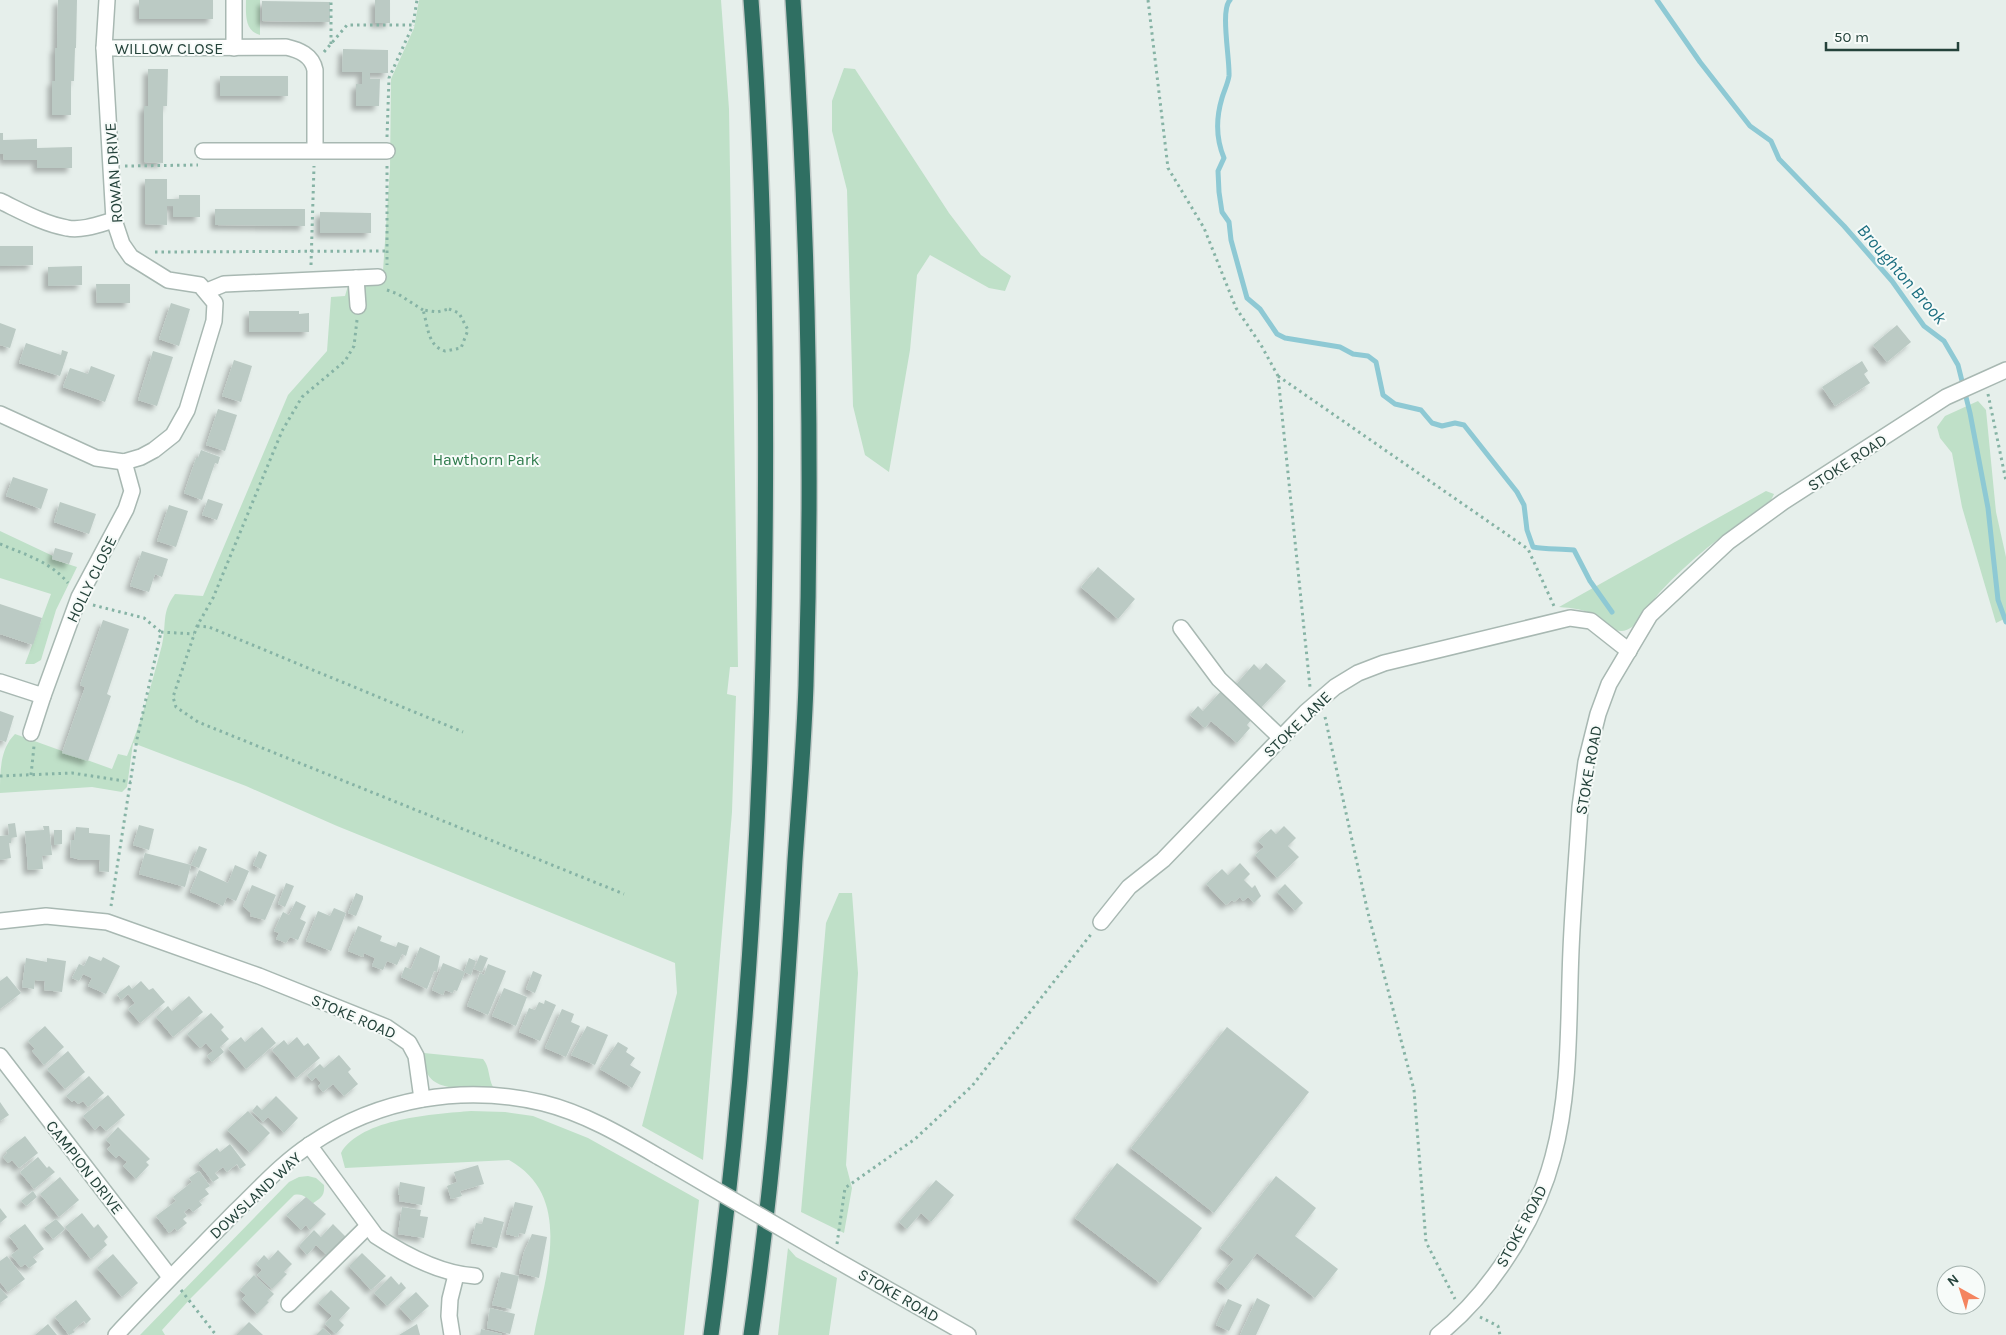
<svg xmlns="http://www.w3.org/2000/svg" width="2006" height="1335" viewBox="0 0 2006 1335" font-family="Karla,sans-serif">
<defs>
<filter id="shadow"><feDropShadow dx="-4.5" dy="4.5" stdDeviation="2.5" flood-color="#0004"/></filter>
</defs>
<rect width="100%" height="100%" fill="#e6efeb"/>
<g fill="#bfe0c8">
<path d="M246,0H260V35C244,31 246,13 246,0Z"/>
<path d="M419,0H721L729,109L738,667H730L727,694L736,696L732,812L703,1160L642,1126L677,993L675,963L337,826L246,786L133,743L127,787L122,792L92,787L0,793C0,771 0,749 15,734L112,769L118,754L127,756C142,721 152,682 162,645C167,623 161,613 175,594L203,596L288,395L327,351L331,297L345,296L352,272L383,271L390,168L391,79L414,28Z"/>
<polygon points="844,68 855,69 949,213 981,255 1011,276 1005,291 989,288 930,255 917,275 910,350 889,472 865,455 853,406 847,190 832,131 832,101"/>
<polygon points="1978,401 1986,410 1996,512 2006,557 2006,618 1996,623 1962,507 1952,453 1940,438 1937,427 1945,416"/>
<path d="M1766,491L1774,494L1771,500C1732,528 1693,556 1660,592C1650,603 1638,631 1621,631C1610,631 1605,622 1596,616C1584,609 1572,608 1559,607Z"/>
<polygon points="0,531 53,556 52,559 77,567 56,610 41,660 34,664 25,664 51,594 0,578"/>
<polygon points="839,893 852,893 858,973 846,1165 852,1188 844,1233 801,1212 826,923"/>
<path d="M424,1053L483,1059C490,1067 488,1078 493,1087C475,1087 437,1094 427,1073C425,1067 425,1059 424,1053Z"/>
<path d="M471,1111L505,1112L533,1116L588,1138L699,1200L684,1335H534C545,1276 575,1197 509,1160L345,1168L341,1153C361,1118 435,1114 471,1111Z"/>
<path d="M308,1176L316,1178L324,1185C325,1196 321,1198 312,1204C307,1198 303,1193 294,1195L191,1298L162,1330L165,1335H140L289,1182L299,1177Z"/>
<polygon points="788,1248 796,1257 837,1278 829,1335 778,1335"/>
</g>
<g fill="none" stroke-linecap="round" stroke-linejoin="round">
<g stroke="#8ec9d4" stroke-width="5">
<path d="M1230,0C1220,10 1230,59 1229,76C1228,83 1224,91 1222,98C1216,118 1216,139 1224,158L1218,171L1219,192L1222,212L1229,222L1231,240L1247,298L1260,309L1277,334L1285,338L1340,347L1353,354L1368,356L1376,362L1383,395L1395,404L1421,410L1432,423L1442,426L1455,423L1464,425L1517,492L1524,505L1527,530L1533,547C1548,550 1560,548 1574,550L1590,581L1612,612"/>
<polyline points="1657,0 1700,62 1750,126 1771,141 1779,159 1844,226 1892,281 1924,326 1944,341 1958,365 1970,413 1988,508 1998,600 2006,622"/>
</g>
</g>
<g fill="#bbcac4" filter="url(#shadow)">
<polygon points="58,0 77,0 76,48 75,48 74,81 71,81 71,115 52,115 52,81 55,81 55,48 57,48"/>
<rect x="139" y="0" width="74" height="19"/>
<rect x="375" y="0" width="15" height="23"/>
<polygon points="262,1 330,2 330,22 262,21"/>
<polygon points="343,49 388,50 388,73 370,73 370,79 380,79 379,106 356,106 356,84 362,84 362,72 342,72"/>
<polygon points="148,69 168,69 167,106 163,106 163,163 144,162 144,106 148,106"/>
<rect x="220" y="76" width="68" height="20"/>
<polygon points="0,133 3,133 3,140 37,139 37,148 72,147 72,168 37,168 37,160 4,160 3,154 0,154"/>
<polygon points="145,179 167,179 167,199 179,199 179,195 200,195 200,217 173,217 173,206 167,206 167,225 145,224"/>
<polygon points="215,209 305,209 305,226 215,225"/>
<polygon points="320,212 371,213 371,233 320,233"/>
<polygon points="0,246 33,246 33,265 0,266"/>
<polygon points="82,266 82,285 48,286 48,267"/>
<polygon points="96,284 130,284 130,303 97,303"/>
<polygon points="171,303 190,309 179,346 159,339"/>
<polygon points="249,311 299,311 299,314 309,313 309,332 249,332"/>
<polygon points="0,323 16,329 10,348 0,345"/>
<polygon points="1897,325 1911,342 1887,362 1873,345"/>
<polygon points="26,343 61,355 62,350 68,352 60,376 19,363"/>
<polygon points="153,351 173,357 157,406 138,400"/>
<polygon points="234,360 252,366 241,402 222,396"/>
<polygon points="1862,361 1868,371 1864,374 1870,383 1835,406 1822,387"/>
<polygon points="91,366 115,375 105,402 63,387 70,368 88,374"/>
<polygon points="218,409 237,415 225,451 206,445"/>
<polygon points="201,450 220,457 218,464 215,463 202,500 184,493 196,458 198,458"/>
<polygon points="13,477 48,489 41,509 6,496"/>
<polygon points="208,499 223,504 217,520 202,515"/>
<polygon points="60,502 96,514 89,534 54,522"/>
<polygon points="169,505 188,511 176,547 157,541"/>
<polygon points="55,548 73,553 69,564 52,559"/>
<polygon points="142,551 168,559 162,577 155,574 149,592 130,586"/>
<polygon points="1098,567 1135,599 1118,619 1081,587"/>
<polygon points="0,604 42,618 33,645 0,634"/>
<polygon points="103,620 129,629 107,694 111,696 88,761 62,753 85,687 80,685"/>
<polygon points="1266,663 1286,681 1258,711 1233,688 1254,664 1260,670"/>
<polygon points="1222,690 1253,718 1247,725 1250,728 1237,743 1211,721 1205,728 1190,715 1198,706 1203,711"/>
<polygon points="0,711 14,716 6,742 0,740"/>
<polygon points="15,823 17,837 11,838 11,843 9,843 11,858 0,860 0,836 9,835 8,824"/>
<polygon points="139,825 154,829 149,850 133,845"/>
<polygon points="43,826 49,826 52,855 42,856 43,869 28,870 25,831 44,830"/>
<polygon points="1284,826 1296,838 1288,846 1299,857 1277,878 1255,855 1264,847 1258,841 1271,829 1276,834"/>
<polygon points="76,827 89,828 89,833 110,835 109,872 99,871 100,860 81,860 70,857 71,840 74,840"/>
<polygon points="54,830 62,830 62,844 54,845"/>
<polygon points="199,846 207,849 199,868 191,865"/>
<polygon points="259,851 267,855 261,869 253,865"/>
<polygon points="145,853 191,865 185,887 139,874"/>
<polygon points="1240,863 1250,874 1244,880 1252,888 1255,885 1261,896 1254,903 1248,897 1243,901 1240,897 1234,902 1232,900 1226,905 1206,884 1222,869 1228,875"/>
<polygon points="235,865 249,871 236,901 227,897 223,906 190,892 199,870 228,883"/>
<polygon points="286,883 294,886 285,907 278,904"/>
<polygon points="1285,884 1303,903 1295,911 1277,892"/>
<polygon points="252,885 276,895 265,920 250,916 251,913 243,906"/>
<polygon points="356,893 363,896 363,899 356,916 348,913"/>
<polygon points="296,901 306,906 300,919 306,922 298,940 290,937 286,943 276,939 279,933 274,931 283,912 289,915"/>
<polygon points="334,908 346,913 331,951 306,941 318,911 330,916"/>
<polygon points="358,926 382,936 380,941 396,947 398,942 409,946 406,956 402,954 397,965 387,961 383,970 372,966 375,958 364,953 363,957 348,951"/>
<polygon points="420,947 440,956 437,972 434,971 427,989 401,977 405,967 411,969"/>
<polygon points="480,955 488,958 482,972 474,969"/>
<polygon points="89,956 101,961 103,957 120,966 106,994 88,986 92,978 83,974 79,981 72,978 79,964 84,966"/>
<polygon points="26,958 47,962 47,958 66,961 62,992 44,990 45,981 35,980 34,989 22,987"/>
<polygon points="469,958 476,961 471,975 464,972"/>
<polygon points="443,963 465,972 457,991 454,990 453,993 445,990 443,995 432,990"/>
<polygon points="488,964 506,971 488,1015 467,1006 480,973 484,975"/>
<polygon points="533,971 542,975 535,993 526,989"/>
<polygon points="7,976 21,993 0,1009 0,981"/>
<polygon points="141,981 149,990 153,988 165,1002 140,1023 128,1009 135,1003 128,994 121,1000 117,994 129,985 132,989"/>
<polygon points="504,988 527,997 516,1026 492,1016"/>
<polygon points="189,996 203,1012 173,1037 156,1017 168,1006 172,1011"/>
<polygon points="545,1000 556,1005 540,1041 519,1032 529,1008 535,1010 539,1002 544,1004"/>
<polygon points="562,1009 574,1014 571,1022 580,1026 566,1057 545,1048"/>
<polygon points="211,1013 224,1027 221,1030 229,1039 220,1047 224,1052 212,1062 207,1056 213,1051 206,1043 200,1048 187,1034"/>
<polygon points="45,1026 64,1047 44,1065 32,1051 35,1049 28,1041"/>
<polygon points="587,1026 608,1035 595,1065 571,1055"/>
<polygon points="262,1027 276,1043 246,1069 228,1048 241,1037 245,1042"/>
<polygon points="1227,1027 1309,1092 1214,1213 1131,1148"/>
<polygon points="297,1037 304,1046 308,1043 320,1058 296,1078 272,1050 284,1040 288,1045"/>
<polygon points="618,1042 628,1048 626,1052 635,1058 630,1065 641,1072 632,1088 600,1069"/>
<polygon points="68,1051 85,1072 65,1089 47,1069"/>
<polygon points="339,1055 351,1069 348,1072 358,1084 344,1096 333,1084 323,1092 318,1086 321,1083 316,1077 312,1081 307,1075 320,1064 324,1068"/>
<polygon points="89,1076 104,1093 88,1107 83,1101 78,1104 74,1100 72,1102 66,1096"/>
<polygon points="108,1095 125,1115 106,1131 100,1125 95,1130 83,1116"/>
<polygon points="276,1096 298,1118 284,1133 268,1117 263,1122 252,1111 257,1105 262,1110"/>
<polygon points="0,1102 9,1115 0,1121"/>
<polygon points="248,1111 270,1133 250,1153 227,1130"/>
<polygon points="118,1127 150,1159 146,1162 149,1165 136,1179 123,1166 127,1162 119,1155 116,1158 107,1149 111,1145 106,1140"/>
<polygon points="25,1136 38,1153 19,1168 12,1160 8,1163 3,1157 7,1153 6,1151"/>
<polygon points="230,1144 246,1165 240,1169 237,1164 227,1172 223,1167 215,1173 219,1178 213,1182 198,1163 217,1148 220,1152"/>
<polygon points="38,1157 47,1168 49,1166 55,1172 34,1189 20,1172"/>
<polygon points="1117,1163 1202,1228 1160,1283 1075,1218"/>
<polygon points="478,1165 484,1184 460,1191 462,1196 451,1199 447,1186 457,1182 454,1172"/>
<polygon points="199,1171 210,1186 205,1189 209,1194 199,1201 202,1205 193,1212 189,1208 184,1212 187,1216 183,1219 187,1223 177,1231 175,1228 169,1233 156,1216 176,1201 173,1197 192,1182 189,1178"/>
<polygon points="1276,1176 1316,1208 1295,1236 1338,1269 1315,1298 1257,1253 1228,1290 1217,1281 1234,1259 1220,1248"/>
<polygon points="60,1177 79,1200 59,1217 40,1194"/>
<polygon points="936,1180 954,1195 931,1222 921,1213 907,1229 899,1222"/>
<polygon points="400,1182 425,1187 422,1205 399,1201 400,1195 398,1194"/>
<polygon points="33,1191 37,1197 26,1206 21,1201"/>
<polygon points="306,1197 326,1214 310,1230 306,1225 301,1230 286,1215"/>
<polygon points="515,1202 533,1206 525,1234 519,1233 518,1237 506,1234"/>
<polygon points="402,1207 421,1210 420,1216 428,1217 424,1238 398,1234"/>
<polygon points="0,1208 7,1217 0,1223"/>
<polygon points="82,1213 94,1228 98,1224 108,1237 104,1241 107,1245 91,1259 65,1227"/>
<polygon points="484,1217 504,1222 497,1248 471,1243 476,1223 482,1224"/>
<polygon points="56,1219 65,1229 53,1239 44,1228"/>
<polygon points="25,1224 44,1249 33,1257 37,1262 29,1268 25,1264 21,1267 11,1255 19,1249 9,1236"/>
<polygon points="333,1224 346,1237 327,1255 316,1245 307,1255 299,1246 314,1230 321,1237"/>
<polygon points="532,1234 547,1237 539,1278 519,1273 524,1252"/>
<polygon points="278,1250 292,1264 284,1272 287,1274 272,1289 257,1275 262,1270 256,1264 264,1255 269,1260"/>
<polygon points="362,1253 386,1276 371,1290 349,1266"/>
<polygon points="113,1254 138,1283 122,1297 97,1268"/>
<polygon points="7,1256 25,1279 8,1292 0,1282 0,1261"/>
<polygon points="501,1272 519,1276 511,1309 492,1305"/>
<polygon points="254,1275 274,1294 267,1301 269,1302 257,1314 242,1299 246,1295 240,1290"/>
<polygon points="391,1276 399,1285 401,1282 406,1288 387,1306 374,1293"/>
<polygon points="0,1288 8,1297 0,1303"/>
<polygon points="331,1290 350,1308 339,1320 344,1325 336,1334 325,1324 332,1316 318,1303"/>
<polygon points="416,1292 429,1306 412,1321 399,1307"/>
<polygon points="1257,1298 1270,1305 1256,1335 1240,1335"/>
<polygon points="1228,1299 1242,1305 1229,1331 1216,1325"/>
<polygon points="76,1300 91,1319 86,1324 84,1321 73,1330 75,1332 69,1335 55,1317"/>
<polygon points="490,1308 515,1314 510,1334 487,1328"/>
<polygon points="249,1322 263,1335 236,1335"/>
<polygon points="48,1324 57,1335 35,1335"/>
<polygon points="417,1324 420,1335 399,1335"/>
<polygon points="323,1328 331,1335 316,1335"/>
<polygon points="481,1329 502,1334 502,1335 480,1335"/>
</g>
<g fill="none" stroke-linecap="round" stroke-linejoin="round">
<g stroke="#a8b8b2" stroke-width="18">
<g id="minor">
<polyline points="234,0 234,48"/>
<path d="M104,48L286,47C299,50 312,55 315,70V150"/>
<polyline points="203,151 387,151"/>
<path d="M0,201C21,211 44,224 67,228C82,231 100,224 114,220"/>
<polyline points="356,278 358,306"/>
<polyline points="207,291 224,284 378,277"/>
<polyline points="0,414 96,458 124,462 141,457 154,450 173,435 187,410 214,321 215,303 200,285 168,280 131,257 122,244 114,220 104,48 107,0"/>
<polyline points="1181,628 1219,679 1281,738"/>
<polyline points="0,682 43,696 79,597 126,509 132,491 124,462"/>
<polyline points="31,733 43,696"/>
<polyline points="0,921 46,916 107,922 259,976 386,1027 409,1043 416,1056 422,1099"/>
<polyline points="1101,922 1129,887 1163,860 1306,712 1335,687 1358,673 1384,663 1570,618 1591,621 1629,651"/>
<polyline points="0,1056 170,1277"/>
<path d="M309,1145L376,1236C405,1255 441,1274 475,1276"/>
<polyline points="829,1256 968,1335"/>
<polyline points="289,1304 367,1227"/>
<path d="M116,1335C155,1293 195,1253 235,1212C259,1189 283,1162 311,1144C379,1098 463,1084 543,1103C584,1113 623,1136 659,1157"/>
<polyline points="452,1335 449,1316 450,1299 456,1275"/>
<path d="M1438,1335C1490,1294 1536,1222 1553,1157C1571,1091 1568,1018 1571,950C1573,903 1577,855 1580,807L1586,762L1598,714L1609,684L1650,615L1728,542L1783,502L1946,397L2006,370"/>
</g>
</g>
<g stroke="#c2cac8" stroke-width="18">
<g id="highway">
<path d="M711,1335C747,1075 762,813 765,551C767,367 765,183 751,0"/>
<path d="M751,1335C774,1177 786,1019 795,860C799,802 804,744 806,685C813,457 808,228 793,0"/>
</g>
</g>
<g stroke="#86b3a5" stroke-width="3" stroke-dasharray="2.5 4" stroke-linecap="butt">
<polyline points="1148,0 1168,168 1204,228 1236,308 1261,345 1278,376 1310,687"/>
<polyline points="331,44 331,0"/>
<polyline points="324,52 347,25 413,25 417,0"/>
<polyline points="387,137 389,78 413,25"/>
<polyline points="125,166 198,165"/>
<polyline points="387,166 387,265"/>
<polyline points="155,252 387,251"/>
<polyline points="311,265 314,166"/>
<polyline points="387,290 398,294 423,310"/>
<path d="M449,309L459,313L468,330L461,348L445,351C427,346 428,325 423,310L437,312Z"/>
<polyline points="357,320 354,346 345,361 302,397 282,431 213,598 197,626 173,697 176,707 198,722 624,894"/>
<polyline points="1278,376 1528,549 1554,606"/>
<polyline points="1988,394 2006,481"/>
<path d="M0,544C24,554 51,562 68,583"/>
<polyline points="93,605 144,618 161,632 137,739 111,906"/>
<polyline points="197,626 209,627 463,732"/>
<polyline points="161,632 194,634"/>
<polyline points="1325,717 1368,913 1414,1090 1426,1242 1455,1299"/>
<polyline points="31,775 34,746"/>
<polyline points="0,776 72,773 131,782"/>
<polyline points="837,1244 845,1188 915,1139 972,1086 1092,933"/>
<polyline points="181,1290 216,1335"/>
<polyline points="1480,1317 1498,1326 1500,1335"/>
</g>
<use href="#minor" stroke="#fff" stroke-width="15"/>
<use href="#highway" stroke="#2f6f62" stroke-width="15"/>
<g stroke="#a8b8b2" stroke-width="18" stroke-linecap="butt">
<polyline id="minor-bridge" points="659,1157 829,1256"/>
</g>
<use href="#minor-bridge" stroke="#fff" stroke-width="15"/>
</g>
<g text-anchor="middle" stroke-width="4" stroke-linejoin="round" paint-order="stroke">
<g font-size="16" fill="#24423a" stroke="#f7fbf9">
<text x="169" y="54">WILLOW CLOSE</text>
<text transform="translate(113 173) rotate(-94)" y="6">ROWAN DRIVE</text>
<text transform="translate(1847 462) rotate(-33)" y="6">STOKE ROAD</text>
<text transform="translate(91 579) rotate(-64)" y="6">HOLLY CLOSE</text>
<text transform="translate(1297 724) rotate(-44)" y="6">STOKE LANE</text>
<text transform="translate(1588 770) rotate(-80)" y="6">STOKE ROAD</text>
<text transform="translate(354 1016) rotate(23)" y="6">STOKE ROAD</text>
<text transform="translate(85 1167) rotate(52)" y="6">CAMPION DRIVE</text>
<text transform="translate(255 1195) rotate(-43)" y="6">DOWSLAND WAY</text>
<text transform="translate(1521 1226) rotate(-62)" y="6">STOKE ROAD</text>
<text transform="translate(899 1295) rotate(30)" y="6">STOKE ROAD</text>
</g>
<g font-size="16" fill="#2d7a4b" stroke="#f7fbf9">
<text x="486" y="465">Hawthorn Park</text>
</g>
<g font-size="18" font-style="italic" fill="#1c6f80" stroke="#f7fbf9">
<text transform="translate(1902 274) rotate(49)" y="6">Broughton Brook</text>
</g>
</g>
<g transform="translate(1961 1290) rotate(321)"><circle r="24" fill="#f7fbf9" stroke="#a3b1ad"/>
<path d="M0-4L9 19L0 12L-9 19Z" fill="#f4845f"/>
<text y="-8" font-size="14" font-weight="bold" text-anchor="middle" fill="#24423a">N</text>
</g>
<path d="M1826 42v8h132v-8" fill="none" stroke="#24423a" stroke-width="2.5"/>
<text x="1834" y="42" font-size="15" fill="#24423a" stroke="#f7fbf9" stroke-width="4" paint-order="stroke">50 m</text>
</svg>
